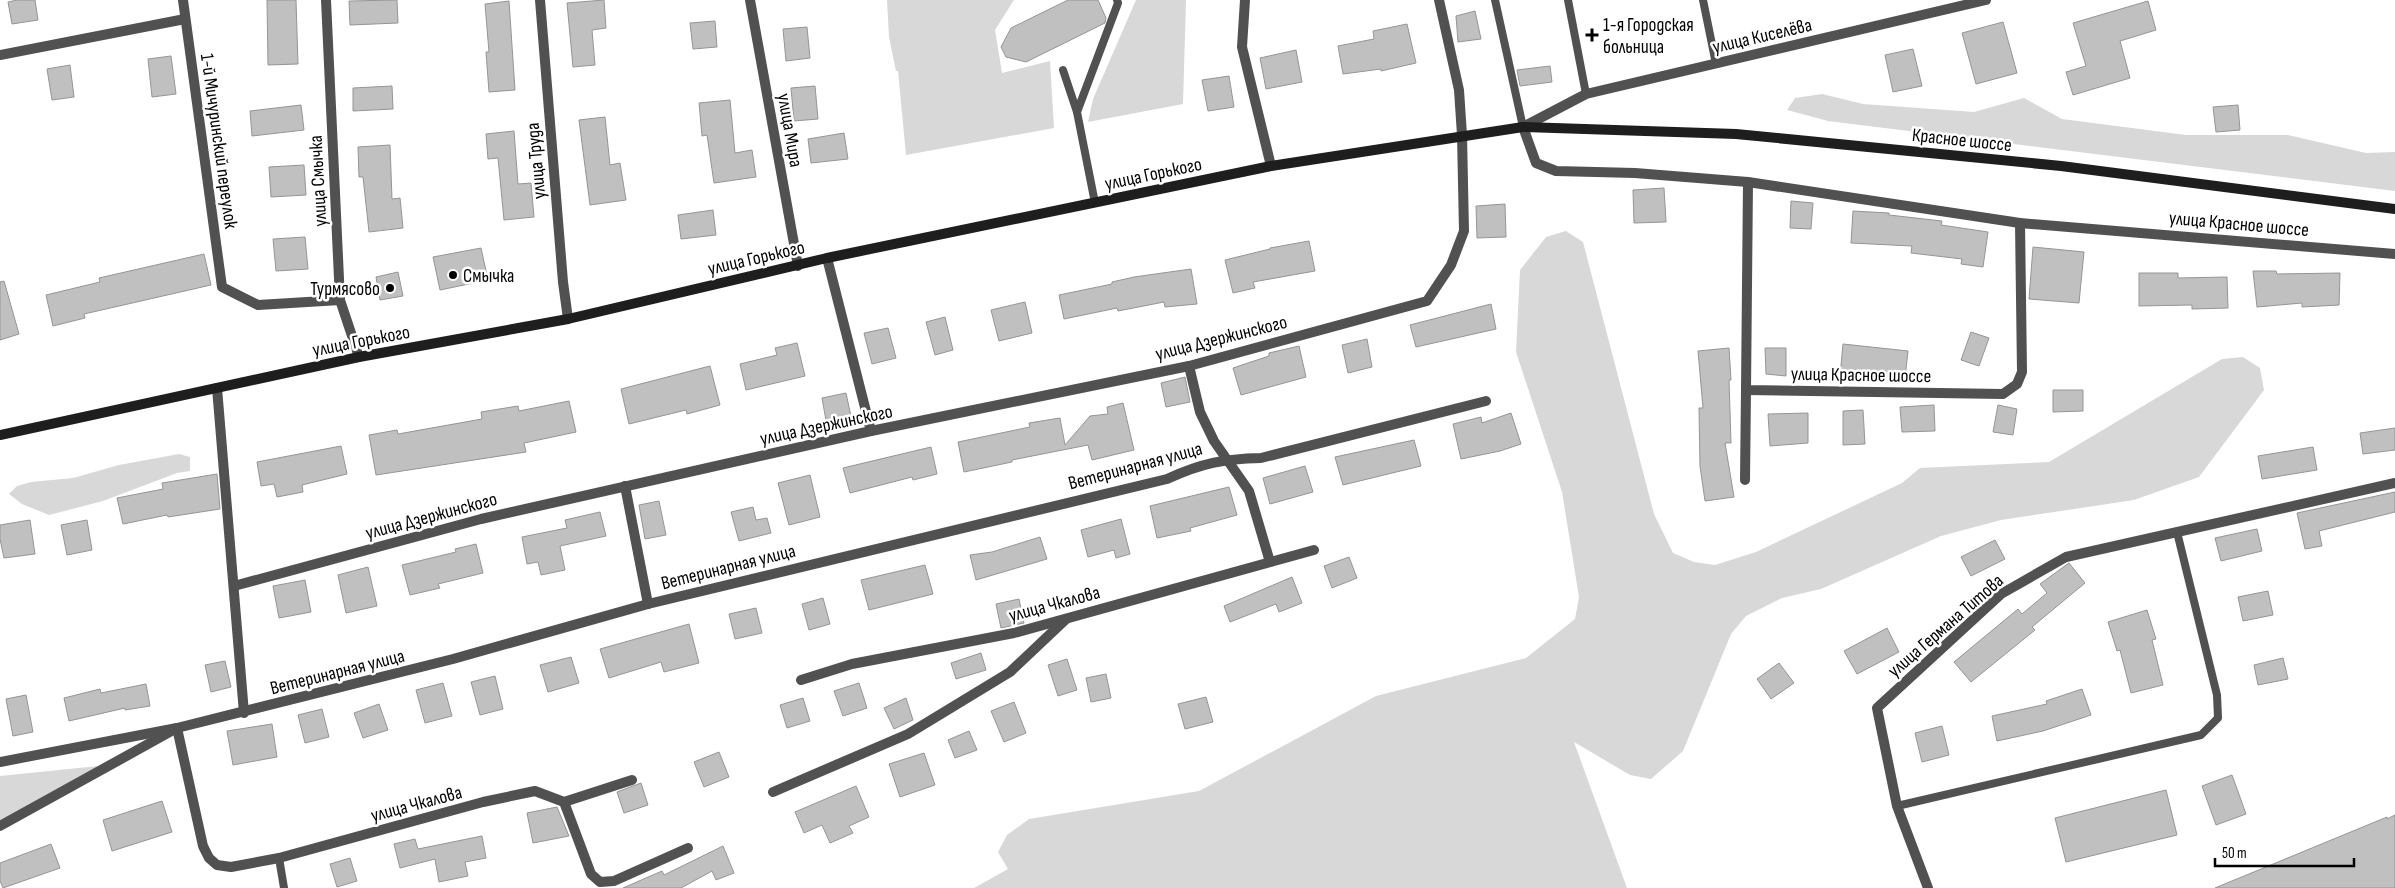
<svg xmlns="http://www.w3.org/2000/svg" width="2395" height="888" viewBox="0 0 2395 888" font-family="'Sofia Sans Condensed',sans-serif">
<rect width="100%" height="100%" fill="#fff"/>
<g fill="#d8d8d8">
<polygon points="887,0 1014,0 995,30 1002,73 1050,61 1054,128 906,155 898,71 896,71 889,37"/>
<polygon points="1136,0 1186,0 1183,104 1088,122 1093,99"/>
<polygon points="1822,94 1863,104 1974,112 2024,98 2062,119 2186,135 2288,135 2366,153 2395,152 2395,191 1828,121 1787,110 1795,98"/>
<polygon points="1566,231 1583,242 1654,514 1673,553 1694,562 1715,565 1756,552 1902,483 1920,468 2049,462 2222,359 2243,357 2260,368 2264,390 2199,477 2134,500 2001,520 1941,536 1821,589 1782,598 1746,616 1731,634 1683,751 1651,779 1630,775 1574,742 1627,888 974,888 1008,869 998,852 1007,835 1029,819 1199,791 1376,696 1526,658 1575,619 1579,597 1562,492 1516,352 1520,270 1546,237"/>
<polygon points="179,454 190,457 190,471 177,473 103,501 49,515 22,504 9,494 17,486 31,482 73,478 119,465"/>
<polygon points="108,765 0,823 0,776"/>
</g>
<g fill="#c0c0c0" stroke="#959595">
<polygon points="17,0 35,0 38,20 12,24 8,2"/>
<polygon points="267,0 296,0 298,64 268,65"/>
<polygon points="397,0 398,23 350,25 349,1"/>
<polygon points="604,0 606,28 592,30 595,65 573,67 567,3"/>
<polygon points="1068,0 1098,0 1106,18 1105,23 1026,62 1006,57 1001,47 1011,28"/>
<polygon points="509,1 515,90 489,92 486,52 489,52 485,4"/>
<polygon points="2148,1 2156,30 2120,41 2130,78 2073,95 2066,72 2086,66 2073,23"/>
<polygon points="1475,11 1481,39 1458,42 1456,16"/>
<polygon points="715,21 717,47 693,49 690,23"/>
<polygon points="2003,22 2017,73 1976,84 1962,33"/>
<polygon points="1407,24 1416,63 1381,71 1381,69 1343,74 1338,46 1374,39 1373,31"/>
<polygon points="807,27 810,58 786,61 783,29"/>
<polygon points="1913,49 1922,86 1893,92 1885,55"/>
<polygon points="1296,50 1302,82 1266,89 1260,58"/>
<polygon points="171,56 176,94 152,97 148,59"/>
<polygon points="70,65 74,97 52,100 47,69"/>
<polygon points="1550,66 1552,82 1520,86 1517,70"/>
<polygon points="1229,76 1234,107 1208,111 1202,80"/>
<polygon points="392,86 393,109 353,111 353,88"/>
<polygon points="815,86 818,119 794,121 791,88"/>
<polygon points="730,100 735,153 752,150 756,177 714,183 707,135 702,136 699,103"/>
<polygon points="301,105 304,130 252,136 250,111"/>
<polygon points="2238,105 2240,130 2216,132 2213,107"/>
<polygon points="605,117 610,165 620,163 626,200 590,205 579,120"/>
<polygon points="514,131 518,184 531,183 534,217 504,220 498,158 488,159 486,134"/>
<polygon points="844,133 848,159 811,163 808,139"/>
<polygon points="390,145 392,199 400,198 403,228 369,232 363,177 359,177 358,147"/>
<polygon points="304,165 306,195 271,197 269,167"/>
<polygon points="1664,188 1666,222 1634,223 1633,190"/>
<polygon points="1791,201 1813,203 1811,229 1790,228"/>
<polygon points="1505,204 1506,237 1477,238 1476,206"/>
<polygon points="713,210 716,235 681,239 678,215"/>
<polygon points="1853,211 1889,213 1889,215 1942,221 1941,225 1988,232 1983,267 1961,264 1962,259 1911,253 1912,246 1851,243"/>
<polygon points="305,237 308,269 276,271 273,239"/>
<polygon points="1309,241 1315,271 1253,282 1255,288 1233,293 1225,260 1270,249 1270,248"/>
<polygon points="2033,247 2084,252 2079,303 2029,299"/>
<polygon points="481,248 488,280 440,290 433,257"/>
<polygon points="204,254 211,285 84,314 85,318 53,326 46,295 100,282 99,278"/>
<polygon points="1191,269 1197,304 1165,307 1164,302 1118,311 1117,308 1064,319 1059,295 1112,284 1112,282 1134,277"/>
<polygon points="2253,271 2276,271 2277,274 2340,273 2339,305 2302,307 2302,303 2257,307"/>
<polygon points="398,272 403,296 380,300 376,277"/>
<polygon points="2139,273 2178,273 2178,278 2227,277 2228,308 2192,309 2192,305 2139,306"/>
<polygon points="4,281 19,334 0,340 0,282"/>
<polygon points="1025,302 1032,333 999,341 991,310"/>
<polygon points="1491,304 1496,329 1416,347 1410,325"/>
<polygon points="945,317 953,350 935,355 926,322"/>
<polygon points="888,328 896,358 872,364 864,333"/>
<polygon points="1971,332 1989,338 1979,366 1961,360"/>
<polygon points="1367,339 1372,367 1348,373 1342,345"/>
<polygon points="797,343 805,376 746,390 740,364 777,355 775,348"/>
<polygon points="1843,344 1908,351 1905,378 1869,374 1868,379 1840,376"/>
<polygon points="1299,346 1306,377 1241,395 1233,368 1269,356 1269,353"/>
<polygon points="1729,348 1731,380 1729,380 1731,443 1725,443 1734,497 1705,501 1700,466 1699,408 1703,408 1698,351"/>
<polygon points="1765,348 1786,348 1786,376 1766,374"/>
<polygon points="710,366 720,405 687,414 686,410 629,424 621,389"/>
<polygon points="1185,377 1190,402 1166,407 1161,383"/>
<polygon points="2053,390 2083,390 2083,411 2053,412"/>
<polygon points="846,393 852,421 827,426 822,398"/>
<polygon points="569,401 576,432 524,443 526,452 376,475 369,435 397,430 398,434 482,419 481,412 518,406 519,411"/>
<polygon points="1123,403 1134,450 1092,460 1088,445 1012,460 1012,462 964,472 958,442 1030,427 1029,423 1060,418 1065,445 1090,416 1108,414 1107,407"/>
<polygon points="1934,405 1935,431 1902,432 1900,407"/>
<polygon points="1998,405 2017,409 2013,435 1993,432"/>
<polygon points="1863,410 1865,444 1843,445 1843,411"/>
<polygon points="1511,413 1521,444 1500,451 1461,459 1453,424 1481,417 1482,423"/>
<polygon points="1808,413 1808,443 1770,446 1768,414"/>
<polygon points="2395,428 2395,450 2363,454 2360,433"/>
<polygon points="1414,440 1421,466 1343,485 1335,457"/>
<polygon points="341,446 347,474 302,485 303,492 277,497 274,484 261,486 257,462"/>
<polygon points="931,447 937,474 913,480 912,477 850,493 843,468"/>
<polygon points="2313,447 2317,470 2262,479 2258,456"/>
<polygon points="1305,466 1313,492 1270,504 1263,478"/>
<polygon points="217,474 220,509 168,517 167,515 123,524 117,498 163,489 162,483"/>
<polygon points="810,475 820,517 789,525 778,483"/>
<polygon points="1229,487 1237,515 1190,528 1191,531 1157,538 1150,506"/>
<polygon points="2395,492 2395,512 2319,531 2322,546 2305,549 2297,513"/>
<polygon points="659,501 666,535 645,539 639,505"/>
<polygon points="753,507 756,520 767,518 771,533 739,541 731,512"/>
<polygon points="600,512 606,536 560,546 565,570 541,575 538,562 527,564 522,537 567,528 565,520"/>
<polygon points="1121,519 1130,554 1116,558 1114,550 1088,557 1081,530"/>
<polygon points="30,520 35,554 4,558 0,539 0,525"/>
<polygon points="87,520 92,550 67,555 61,525"/>
<polygon points="2257,529 2262,551 2221,561 2215,538"/>
<polygon points="1040,537 1047,559 976,580 970,555 992,552"/>
<polygon points="1995,540 2005,559 1971,576 1961,557"/>
<polygon points="476,544 483,573 438,584 440,588 410,595 402,565 456,552 455,549"/>
<polygon points="1349,557 1357,578 1332,588 1324,566"/>
<polygon points="2069,563 2085,583 2032,627 2035,630 1971,682 1954,662 2018,609 2022,614 2047,593 2040,584"/>
<polygon points="925,565 933,594 869,610 861,580"/>
<polygon points="368,567 377,606 346,613 338,575"/>
<polygon points="1292,577 1302,603 1279,612 1276,604 1230,622 1224,606"/>
<polygon points="305,580 311,612 279,618 273,586"/>
<polygon points="2268,591 2273,615 2243,621 2238,597"/>
<polygon points="823,598 830,624 809,630 802,604"/>
<polygon points="1019,599 1024,623 1001,628 996,604"/>
<polygon points="756,608 762,633 735,639 729,614"/>
<polygon points="2147,610 2156,639 2152,640 2163,685 2131,693 2120,650 2117,651 2108,622"/>
<polygon points="689,624 699,663 664,672 661,662 609,678 600,649"/>
<polygon points="1887,628 1899,652 1857,674 1844,651"/>
<polygon points="981,653 986,670 956,679 951,663"/>
<polygon points="571,657 579,683 548,692 540,665"/>
<polygon points="2283,658 2288,679 2258,685 2254,665"/>
<polygon points="1067,659 1077,690 1058,696 1048,665"/>
<polygon points="225,661 231,687 211,692 205,665"/>
<polygon points="1779,663 1794,683 1771,699 1757,679"/>
<polygon points="1106,674 1111,698 1091,702 1086,678"/>
<polygon points="495,676 503,709 480,715 471,682"/>
<polygon points="443,683 452,716 425,723 416,690"/>
<polygon points="859,683 867,708 843,716 834,691"/>
<polygon points="146,684 150,706 125,710 125,708 69,721 64,698 100,689 101,693"/>
<polygon points="2082,689 2091,715 2043,731 1997,741 1992,716 2047,704 2046,701"/>
<polygon points="26,695 33,732 13,736 6,699"/>
<polygon points="1206,697 1213,722 1185,729 1178,704"/>
<polygon points="803,698 810,721 787,728 780,705"/>
<polygon points="906,698 913,720 894,729 884,708"/>
<polygon points="1014,702 1026,733 1004,742 991,711"/>
<polygon points="379,704 388,730 363,738 354,713"/>
<polygon points="322,709 329,737 305,743 298,715"/>
<polygon points="272,724 277,757 233,765 227,731"/>
<polygon points="1942,726 1949,755 1922,762 1915,733"/>
<polygon points="969,731 977,750 955,758 948,740"/>
<polygon points="719,752 729,777 704,787 694,762"/>
<polygon points="924,753 935,785 900,797 889,764"/>
<polygon points="2232,775 2246,814 2216,825 2202,786"/>
<polygon points="641,783 648,805 624,813 617,792"/>
<polygon points="856,786 869,817 849,826 853,833 830,843 822,825 804,833 795,812"/>
<polygon points="2166,790 2177,835 2066,862 2055,818"/>
<polygon points="162,801 172,832 112,851 103,820"/>
<polygon points="557,807 569,836 533,843 527,813"/>
<polygon points="2395,815 2395,888 2215,888 2387,817 2387,819"/>
<polygon points="482,836 486,858 465,862 468,876 439,882 435,859 400,868 394,844 415,839 418,849"/>
<polygon points="51,844 60,868 3,888 0,881 0,863"/>
<polygon points="723,846 734,873 716,880 712,871 681,888 623,888 662,871 664,875"/>
<polygon points="350,858 357,881 337,887 330,864"/>
</g>
<g fill="none" stroke-linecap="round" stroke-linejoin="round">
<g stroke="#515151" stroke-width="8">
<polyline points="1495,0 1523,127"/>
<polyline points="1568,0 1586,94"/>
<polyline points="1703,0 1716,64"/>
<polyline points="1063,70 1077,112 1118,3 1117,0"/>
<polyline points="1077,112 1095,203"/>
<polyline points="1897,806 2201,735 2218,718 2217,695 2177,532"/>
<polyline points="279,858 284,888"/>
</g>
<g stroke="#515151" stroke-width="10">
<polyline points="183,0 222,287 258,305 340,300"/>
<polyline points="326,0 340,300 359,357"/>
<polyline points="540,0 563,282 568,319"/>
<polyline points="750,0 798,266"/>
<polyline points="1245,0 1242,47 1271,166"/>
<polyline points="1986,0 1586,94 1523,127 1536,163 1556,171 1635,173 1748,182 2020,223 2395,254"/>
<polyline points="0,55 185,19"/>
<polyline points="1748,182 1746,390 2003,394 2017,384 2022,372 2020,223"/>
<polyline points="827,258 871,431"/>
<polyline points="1189,366 1200,412 1214,441 1249,491 1270,562"/>
<polyline points="217,388 244,713"/>
<polyline points="1745,480 1746,390"/>
<polyline points="625,486 648,604"/>
<polyline points="234,586 481,519 871,431 1189,366 1427,301 1451,265 1464,231 1462,135 1459,90 1439,0"/>
<polyline points="801,680 852,664 1014,633 1314,550"/>
<polyline points="0,762 177,728 203,846 209,858 217,865 231,867 279,858 483,802 535,791 564,802 632,780"/>
<polyline points="773,792 908,734 1010,672 1065,620"/>
<polyline points="564,802 591,874 600,882 614,881 688,848"/>
<path d="M0,826L177,728L453,659L648,604L1167,479C1202,463 1223,459 1261,458L1486,401"/>
<polyline points="1928,888 1897,806 1877,708 2001,594 2066,557 2395,483"/>
</g>
<polyline stroke="#1e1e1e" stroke-width="10" points="0,435 359,357 568,319 827,258 1271,166 1523,127 1736,134 2061,166 2395,209"/>
</g>
<g fill="#000" stroke="#fff" stroke-width="2">
<path d="M1589.5 27.5h5v5h5v5h-5v5h-5v-5h-5v-5h5z"/>
<circle cx="453" cy="275" r="5"/>
<circle cx="390" cy="288" r="5"/>
</g>
<g text-anchor="middle" stroke-width="5" stroke-linejoin="round" paint-order="stroke">
<g font-size="19" fill="#000" stroke="#fff" text-anchor="start">
<text x="1603" y="31">1-я Городская<tspan x="1603" dy="22">больница</tspan></text>
<text x="463" y="282">Смычка</text>
<text x="380" y="295" text-anchor="end">Турмясово</text>
</g>
<g font-size="19" fill="#000" stroke="#fff">
<text transform="translate(1762 35) rotate(-13)" y="7">улица Киселёва</text>
<text transform="translate(791 130) rotate(80)" y="7">улица Мира</text>
<text transform="translate(1962 139) rotate(6)" y="7">Красное шоссе</text>
<text transform="translate(220 141) rotate(82)" y="7">1-й Мичуринский переулок</text>
<text transform="translate(535 161) rotate(-95)" y="7">улица Труда</text>
<text transform="translate(1153 173) rotate(-12)" y="7">улица Горького</text>
<text transform="translate(317 181) rotate(-93)" y="7">улица Смычка</text>
<text transform="translate(2239 223) rotate(5)" y="7">улица Красное шоссе</text>
<text transform="translate(756 257) rotate(-13)" y="7">улица Горького</text>
<text transform="translate(1221 337) rotate(-14)" y="7">улица Дзержинского</text>
<text transform="translate(361 340) rotate(-11)" y="7">улица Горького</text>
<text transform="translate(1861 374) rotate(1)" y="7">улица Красное шоссе</text>
<text transform="translate(826 424) rotate(-12)" y="7">улица Дзержинского</text>
<text transform="translate(1135 465) rotate(-15)" y="7">Ветеринарная улица</text>
<text transform="translate(431 515) rotate(-15)" y="7">улица Дзержинского</text>
<text transform="translate(728 566) rotate(-14)" y="7">Ветеринарная улица</text>
<text transform="translate(1054 603) rotate(-15)" y="7">улица Чкалова</text>
<text transform="translate(1945 625) rotate(-41)" y="7">улица Германа Титова</text>
<text transform="translate(337 671) rotate(-14)" y="7">Ветеринарная улица</text>
<text transform="translate(416 803) rotate(-15)" y="7">улица Чкалова</text>
</g>
</g>
<path d="M2215 858v8h139v-8" fill="none" stroke="#000000" stroke-width="2.5"/>
<text x="2222" y="858" font-size="15" fill="#000000" stroke="#ffffff" stroke-width="4" paint-order="stroke">50 m</text>
</svg>
